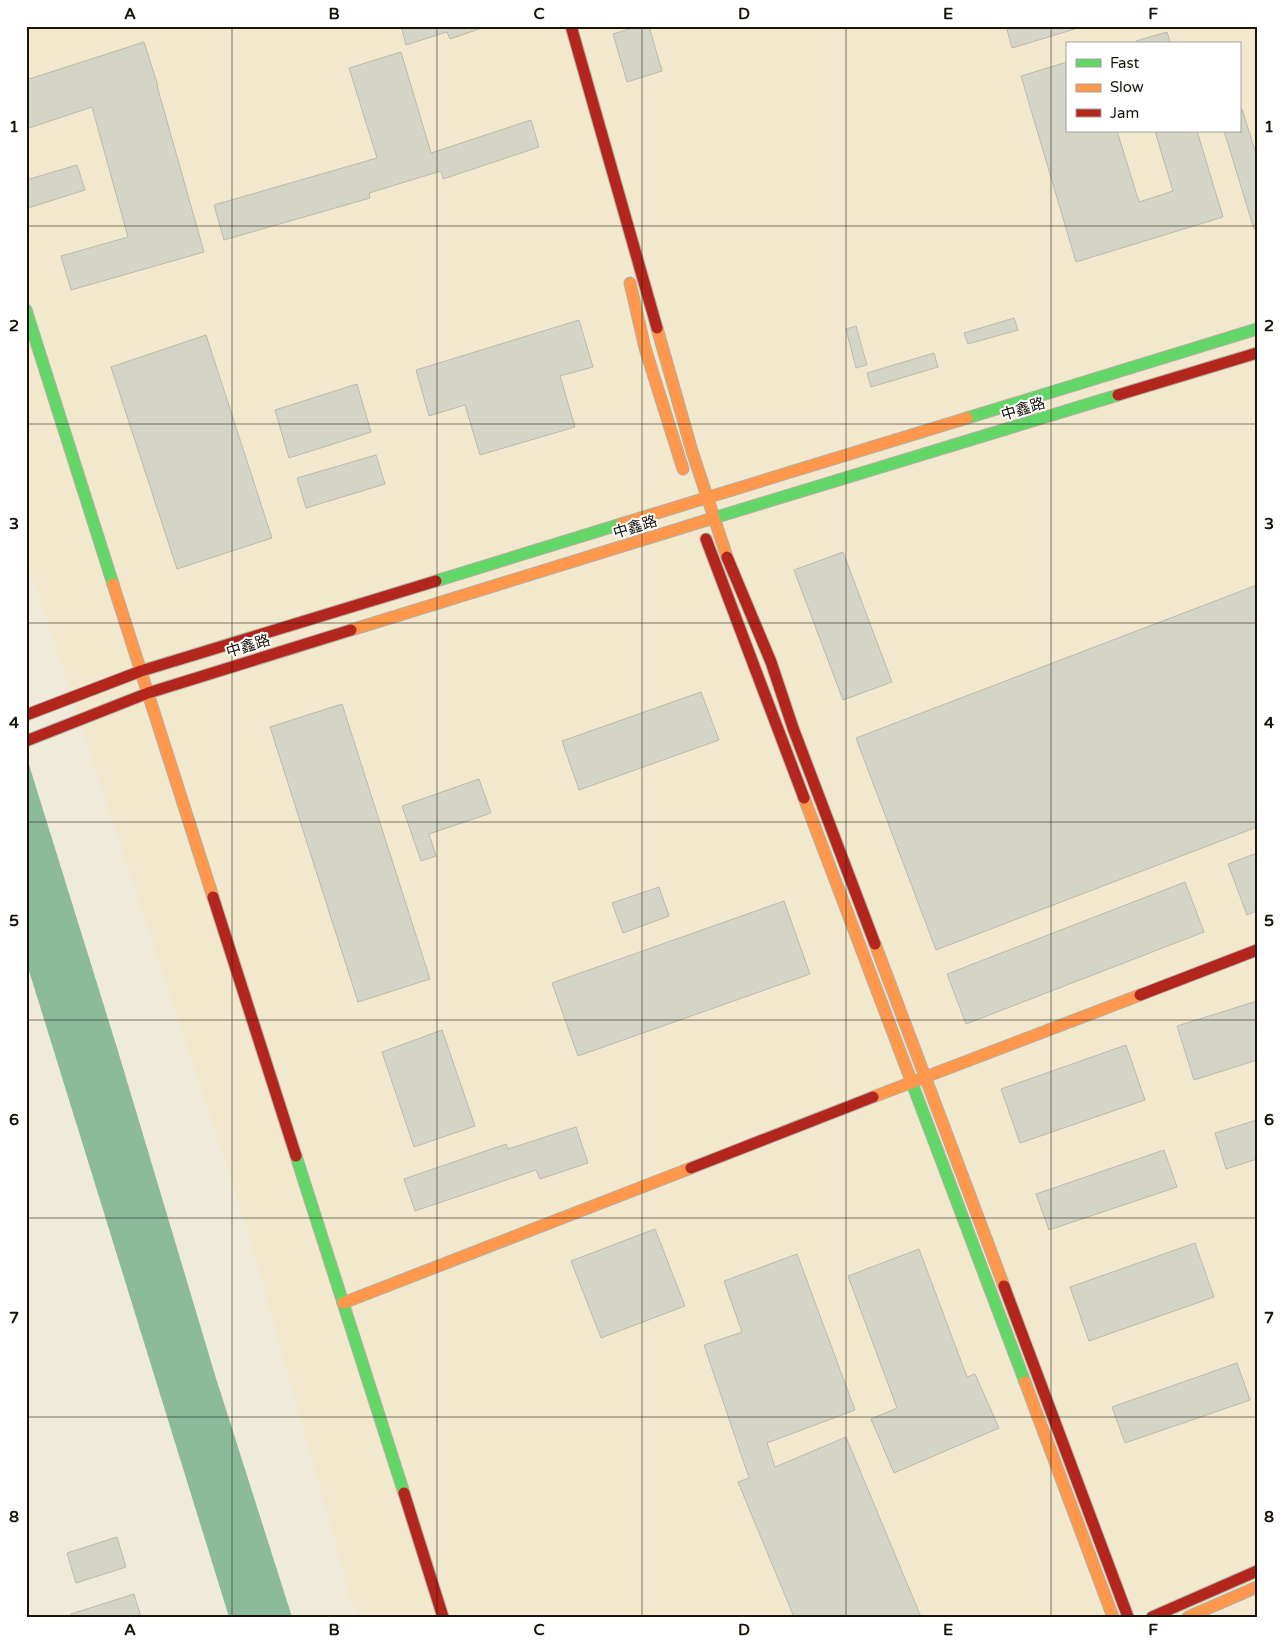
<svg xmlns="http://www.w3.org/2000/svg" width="1283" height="1643" viewBox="0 0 1283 1643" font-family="'Varela Round','Noto Sans SC',sans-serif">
<rect width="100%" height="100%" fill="#efeada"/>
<path fill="#f2e8cd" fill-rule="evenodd" d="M26,26H1257V1617H356L248,1232L26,557ZM1067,44H1239V131H1067Z"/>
<polygon fill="#8cbb9c" points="26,755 118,1051 215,1375 292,1617 229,1617 26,961"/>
<g fill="#d4d4c7" stroke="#babaad">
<polygon points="401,26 482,26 482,28 450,39 447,32 406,45"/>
<polygon points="639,26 649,26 662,71 627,82 613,34"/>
<polygon points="1006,26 1075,26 1075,29 1012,48"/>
<polygon points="1167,32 1171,44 1137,44 1136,41"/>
<polygon points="144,42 158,86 157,86 204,252 71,290 61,256 128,237 92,107 26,129 26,80"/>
<polygon points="401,52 431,153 531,120 539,147 443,179 441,171 369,193 370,198 224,240 214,205 377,158 349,68"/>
<polygon points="1067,62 1067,131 1117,131 1139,202 1173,191 1155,131 1197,131 1223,217 1076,262 1021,76"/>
<polygon points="1239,109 1242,109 1257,157 1257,229 1254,229 1224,131 1239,131"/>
<polygon points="77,165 85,190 28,208 26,201 26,180"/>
<polygon points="1014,318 1018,330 968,344 964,333"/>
<polygon points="579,320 593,367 560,376 575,427 480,455 465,405 429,416 416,370"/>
<polygon points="856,326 867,365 856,368 846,329"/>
<polygon points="206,335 272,538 177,569 111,367"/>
<polygon points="934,353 938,367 871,387 867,373"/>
<polygon points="357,384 371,432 289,458 275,410"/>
<polygon points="376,455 385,484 306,508 297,478"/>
<polygon points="843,552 892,682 843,700 794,570"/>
<polygon points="1257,585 1257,827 936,950 856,738"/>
<polygon points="701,692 719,740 579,790 562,741"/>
<polygon points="342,704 430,979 358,1002 270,727"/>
<polygon points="479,779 491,813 429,834 436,856 421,861 402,806"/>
<polygon points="1257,853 1257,911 1247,915 1228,864"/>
<polygon points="1185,882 1204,932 966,1024 947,974"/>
<polygon points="659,887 669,916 623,933 612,903"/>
<polygon points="784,901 810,974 578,1056 552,983"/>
<polygon points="1257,1001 1257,1060 1194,1080 1177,1026"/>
<polygon points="442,1030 475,1126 414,1147 382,1052"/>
<polygon points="1126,1045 1145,1100 1020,1143 1001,1089"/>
<polygon points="1257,1120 1257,1159 1226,1169 1215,1133"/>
<polygon points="576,1127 588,1163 540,1179 536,1170 415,1211 404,1179 506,1144 508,1149"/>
<polygon points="1164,1150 1177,1187 1049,1230 1036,1194"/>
<polygon points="655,1229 685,1306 601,1338 571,1261"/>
<polygon points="1195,1243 1214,1297 1089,1341 1070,1287"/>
<polygon points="919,1249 967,1377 975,1374 999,1428 894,1473 871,1419 897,1408 848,1276"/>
<polygon points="797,1254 855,1410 767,1443 775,1467 846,1437 921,1617 794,1617 738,1482 749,1478 704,1345 742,1332 724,1281"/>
<polygon points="1237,1363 1250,1400 1125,1443 1112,1407"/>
<polygon points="117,1537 126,1567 76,1583 67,1553"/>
<polygon points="134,1594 141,1617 71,1617 71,1614"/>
</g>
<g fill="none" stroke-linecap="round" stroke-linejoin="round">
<g stroke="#b4b0a4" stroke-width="13">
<g id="fast">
<polyline points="26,310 113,584"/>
<polyline points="967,418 1257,329"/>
<polyline points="707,520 1118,395"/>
<polyline points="436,581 621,524"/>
<polyline points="912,1083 1025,1382"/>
<polyline points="296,1156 404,1493"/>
</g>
</g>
<g stroke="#b4b0a4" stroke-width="13">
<g id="slow">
<polyline points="630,283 645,348 683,469"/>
<polyline points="657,328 692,451 727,557"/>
<polyline points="621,524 967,418"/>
<polyline points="113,584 213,897"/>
<polyline points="351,630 707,520"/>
<polyline points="804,798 912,1083"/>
<polyline points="875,944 1004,1286"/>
<polyline points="873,1097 1140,995"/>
<polyline points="343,1303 691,1168"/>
<polyline points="1025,1382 1113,1617"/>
<polyline points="1188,1617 1257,1587"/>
</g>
</g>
<g stroke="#b4b0a4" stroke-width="13">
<g id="jam">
<polyline points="571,26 657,328"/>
<polyline points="1118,395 1257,353"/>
<polyline points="706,539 804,798"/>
<polyline points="727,557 771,662 793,728 875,944"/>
<polyline points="26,715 141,671 436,581"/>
<polyline points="26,741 148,693 351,630"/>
<polyline points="213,897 296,1156"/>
<polyline points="1140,995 1257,950"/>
<polyline points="691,1168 873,1097"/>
<polyline points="1004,1286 1128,1617"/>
<polyline points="404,1493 443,1617"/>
<polyline points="1152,1617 1257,1571"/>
</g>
</g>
<use href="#fast" stroke="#63d668" stroke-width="11"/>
<use href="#slow" stroke="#ff974d" stroke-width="11"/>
<use href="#jam" stroke="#b3261e" stroke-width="11"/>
</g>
<path fill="none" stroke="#18140a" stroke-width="1" stroke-opacity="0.55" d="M232,26V1617M437,26V1617M642,26V1617M846,26V1617M1051,26V1617M26,226H1257M26,424H1257M26,623H1257M26,822H1257M26,1020H1257M26,1218H1257M26,1417H1257"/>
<g text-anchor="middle" stroke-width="4" stroke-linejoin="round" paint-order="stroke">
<g font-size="15" fill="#18140a" stroke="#fff">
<text transform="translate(1023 409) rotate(-17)" y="5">中鑫路</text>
<text transform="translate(635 527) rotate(-17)" y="5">中鑫路</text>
<text transform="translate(248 646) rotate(-17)" y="5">中鑫路</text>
</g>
</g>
<rect width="1283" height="1643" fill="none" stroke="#ffffff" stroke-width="55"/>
<rect x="1066" y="42" width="175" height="90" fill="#ffffff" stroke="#a3a19d"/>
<rect x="1076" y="59" width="25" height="8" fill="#63d668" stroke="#a3a19d"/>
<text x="1110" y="68" font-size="15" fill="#18140a">Fast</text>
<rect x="1076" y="84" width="25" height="8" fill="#ff974d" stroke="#a3a19d"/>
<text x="1110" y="92" font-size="15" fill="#18140a">Slow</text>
<rect x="1076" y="109" width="25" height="8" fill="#b3261e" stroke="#a3a19d"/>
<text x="1110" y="118" font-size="15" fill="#18140a">Jam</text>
<rect x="28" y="28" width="1228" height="1588" fill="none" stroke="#18140a" stroke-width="2"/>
<g font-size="16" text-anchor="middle" font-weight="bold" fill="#18140a">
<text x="130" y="19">A</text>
<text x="334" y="19">B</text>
<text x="539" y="19">C</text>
<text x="744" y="19">D</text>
<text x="948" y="19">E</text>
<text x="1153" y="19">F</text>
<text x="14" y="132">1</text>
<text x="1269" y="132">1</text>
<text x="14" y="331">2</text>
<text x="1269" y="331">2</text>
<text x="14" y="529">3</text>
<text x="1269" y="529">3</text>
<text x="14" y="728">4</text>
<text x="1269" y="728">4</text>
<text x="14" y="926">5</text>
<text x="1269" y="926">5</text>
<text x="14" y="1125">6</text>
<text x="1269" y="1125">6</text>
<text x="14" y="1323">7</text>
<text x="1269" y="1323">7</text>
<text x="14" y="1522">8</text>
<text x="1269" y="1522">8</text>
<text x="130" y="1635">A</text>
<text x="334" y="1635">B</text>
<text x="539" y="1635">C</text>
<text x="744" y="1635">D</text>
<text x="948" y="1635">E</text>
<text x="1153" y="1635">F</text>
</g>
</svg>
